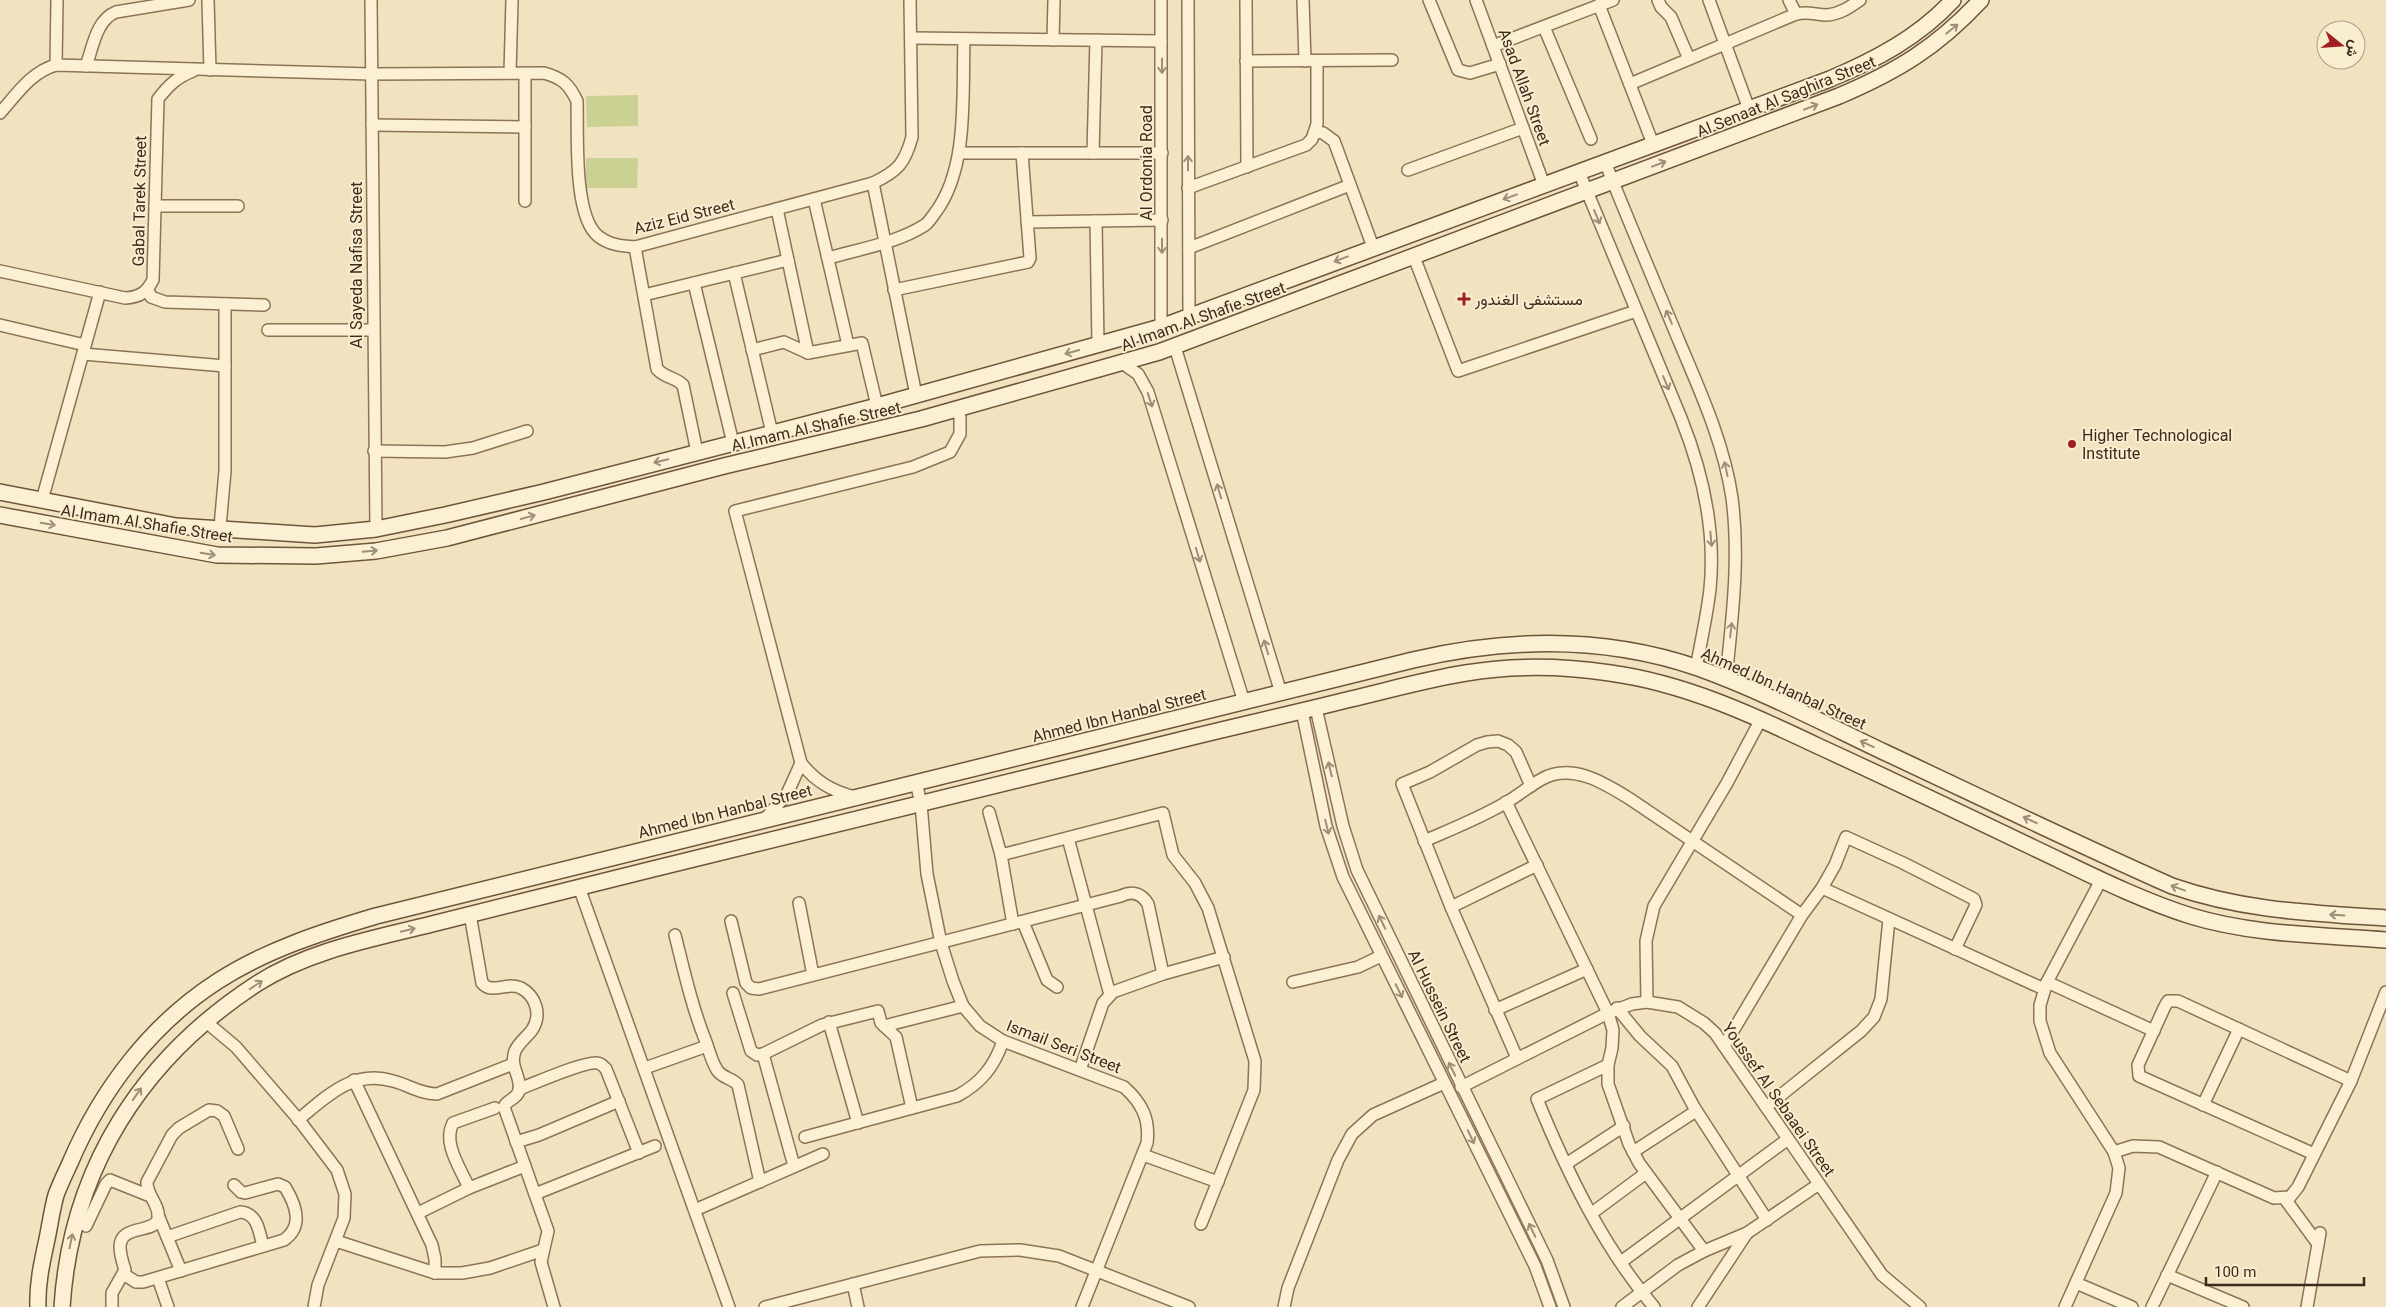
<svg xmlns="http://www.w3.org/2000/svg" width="2386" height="1307" viewBox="0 0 2386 1307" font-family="Georgia,Vazirmatn,serif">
<rect width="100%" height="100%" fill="#f2e3c0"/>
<g fill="#cad193">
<polygon points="638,95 638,126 587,127 586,96"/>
<polygon points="586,158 638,158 637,188 586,188"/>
</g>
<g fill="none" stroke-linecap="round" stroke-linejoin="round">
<g stroke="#8d7356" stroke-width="14">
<g id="street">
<polyline points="208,0 210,70"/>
<polyline points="371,0 376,529"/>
<polyline points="1188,0 1189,317"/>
<polyline points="1246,0 1247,167"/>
<polyline points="1303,0 1305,61"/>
<polyline points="1429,0 1458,70 1470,73 1500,64"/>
<polyline points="1476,0 1544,185"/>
<polyline points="1658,0 1661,7 1671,17 1689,59"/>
<polyline points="1709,0 1749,109"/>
<polyline points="1789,0 1796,14"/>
<polyline points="1599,5 1653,144"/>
<polyline points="1544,27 1591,139"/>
<polyline points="911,38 1161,41"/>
<polyline points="1053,40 1054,0"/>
<polyline points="1493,46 1613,0"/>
<polyline points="1246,61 1392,60"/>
<polyline points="56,65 57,0"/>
<path d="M86,66C93,47 96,20 116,12L189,0"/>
<polyline points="510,73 512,0"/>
<polyline points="525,73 525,201"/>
<path d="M1630,84L1796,14C1810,11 1815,15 1827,15C1840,14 1850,7 1860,0"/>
<path d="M0,113C17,94 31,72 56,65L371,74L544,73C562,78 569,84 577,101C578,133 573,216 598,236C609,245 622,246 635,247L873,183C898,171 905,163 912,137L910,0"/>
<polyline points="372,125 525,127"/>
<polyline points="1316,132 1323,133 1334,141 1373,247"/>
<polyline points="959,153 1162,153"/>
<polyline points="1093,153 1096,40"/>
<path d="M1605,162C1629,222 1654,281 1679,341C1700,391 1724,443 1732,498C1740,559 1732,618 1726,679"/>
<polyline points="1408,170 1523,128"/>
<path d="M1579,172L1681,418C1703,473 1716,529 1710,589C1707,615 1701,642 1696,668"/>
<polyline points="873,183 916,395"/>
<polyline points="1188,188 1306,145 1312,139 1317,124 1317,61"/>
<polyline points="814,199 848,345"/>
<polyline points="155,206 238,206"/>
<polyline points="777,209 808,353"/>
<polyline points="1096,221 1098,344"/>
<polyline points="1027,222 1162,220"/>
<path d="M635,247L657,369C665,378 675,377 683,385L697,452"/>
<polyline points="1189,248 1350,185"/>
<polyline points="1414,257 1458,371 1636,311"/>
<path d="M828,258C860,249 897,243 925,225C929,222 932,217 935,213C969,168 962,94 964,39"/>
<path d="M0,271L125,298C140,297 146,293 153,280L158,99C168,86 177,77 193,71"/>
<polyline points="734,273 772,433"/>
<polyline points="694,283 733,443"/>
<polyline points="148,290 151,297 165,302 264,305"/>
<polyline points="894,290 1028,262 1030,258 1022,153"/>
<polyline points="644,295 788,260"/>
<polyline points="0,325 85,345"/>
<polyline points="1161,327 1161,0"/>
<polyline points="268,330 373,330"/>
<polyline points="1175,347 1281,693"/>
<polyline points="752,350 784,342 808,353 862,343 877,406"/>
<polyline points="83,354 225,366"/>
<polyline points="1122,363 1138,374 1148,392 1244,702"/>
<polyline points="374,451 445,452 473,448 527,431"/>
<polyline points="42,500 100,292"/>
<polyline points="220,527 225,471 225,304"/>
<polyline points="1316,708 1343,826 1357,870 1547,1260 1564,1307"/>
<polyline points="1302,711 1326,826 1343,877 1535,1266 1550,1307"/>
<path d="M916,782L921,804L927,874L941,943L953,981L963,1006L980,1026L1003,1041L1124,1087C1142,1103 1150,1119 1147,1143L1082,1307"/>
<path d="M855,797C832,791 816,782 801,763L735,511L913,467L950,452L960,434V417L957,409"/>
<polyline points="1506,802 1608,1013 1613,1030 1612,1048 1608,1065 1608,1084 1629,1144 1639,1163 1704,1251"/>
<polyline points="989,812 1001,855 1013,924"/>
<polyline points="764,820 787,794 801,763"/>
<polyline points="1068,838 1110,995"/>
<path d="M1424,841C1452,829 1480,818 1507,802C1519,795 1529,786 1542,779C1572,762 1606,784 1630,799L1802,915"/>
<polyline points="1001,855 1163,813 1173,855 1195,883 1208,908 1255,1061 1254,1090 1201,1224"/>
<polyline points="579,887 729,1307"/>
<polyline points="1822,888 2044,989"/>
<polyline points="799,903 813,975"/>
<polyline points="1451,907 1537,865"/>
<path d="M470,914L482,983C492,995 507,981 521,988C536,996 542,1015 532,1030C527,1037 519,1042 515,1051C509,1067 522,1077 519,1091C516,1100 507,1099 504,1107L548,1231L541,1262L554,1307"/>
<path d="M731,921L746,983L751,988L759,989L1121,896C1132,890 1142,894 1148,904L1163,974"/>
<polyline points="1023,922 1047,980 1057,987"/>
<path d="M675,935C684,971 692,1007 706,1042C709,1051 712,1062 717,1070C723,1079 733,1078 738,1085L760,1182"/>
<polyline points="1293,982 1358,967 1381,956"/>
<polyline points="2047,982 2154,1031"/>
<polyline points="733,993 751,1051 757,1055 763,1054 822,1025 878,1011 881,1023 896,1037 912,1108"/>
<polyline points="1647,1002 1646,941 1654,906 1727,783 1761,719"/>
<polyline points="1617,1008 1640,1036 1672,1066 1694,1107 1767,1220"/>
<polyline points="1495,1010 1587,969"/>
<polyline points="205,1021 236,1047 299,1120 337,1170 345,1194 344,1218 318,1285 314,1307"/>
<polyline points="829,1022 858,1123"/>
<polyline points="884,1026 963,1006"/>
<polyline points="1724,1046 1802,915 1822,888 1835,865 1846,837 1903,863 1974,899 1976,905 1955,949"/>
<polyline points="763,1054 794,1166"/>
<polyline points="1517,1058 1451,907 1402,784 1430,772 1477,745 1487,742 1498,741 1508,745 1516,752 1531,786"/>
<path d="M1608,1065L1537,1099C1567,1172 1603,1247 1654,1307"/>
<polyline points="645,1068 707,1046"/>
<polyline points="1080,1070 1103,1003 1113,992 1163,974 1224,957"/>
<polyline points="354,1080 432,1245 435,1259 435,1273"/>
<polyline points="1461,1087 1608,1013 1632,1004 1647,1002 1678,1007 1704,1023 1715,1033 1882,1275 1920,1307"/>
<path d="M519,1089C533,1084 585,1061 597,1063C601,1063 603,1066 606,1069L639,1153"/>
<polyline points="2203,1105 2239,1029"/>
<polyline points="1766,1107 1861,1031 1874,1017 1881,999 1889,919"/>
<path d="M298,1120C327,1096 353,1069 393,1081C409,1085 420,1094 437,1094L513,1064"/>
<path d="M805,1137L957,1096C981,1083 994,1067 1003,1041"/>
<polyline points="516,1142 539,1135 619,1101"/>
<polyline points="1633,1152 1696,1111"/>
<polyline points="2114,1152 2133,1146 2159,1147 2274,1198 2290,1197 2298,1187 2351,1081 2386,992"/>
<polyline points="2314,1154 2139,1076 2138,1065 2165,1006 2168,1001 2178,1001 2351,1081"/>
<polyline points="1143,1155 1218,1182"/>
<polyline points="1566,1164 1624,1126"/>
<path d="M469,1188C461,1169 442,1143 453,1123L495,1108"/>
<polyline points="535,1194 655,1146"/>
<polyline points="2285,1199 2318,1244"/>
<polyline points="695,1210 823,1154"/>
<polyline points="418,1213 469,1188 525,1166"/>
<polyline points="1592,1213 1646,1173"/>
<polyline points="158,1215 181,1271"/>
<polyline points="86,1226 106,1184 110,1180 150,1196"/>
<path d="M167,1237L240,1212C258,1213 259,1232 263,1246"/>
<polyline points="336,1241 435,1273 462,1273 490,1268 543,1250"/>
<polyline points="1621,1262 1788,1139"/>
<path d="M125,1275L136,1282H143L284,1240C304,1226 296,1205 285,1187L278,1184L245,1193L241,1192L234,1185"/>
<polyline points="2167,1275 2243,1307"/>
<polyline points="158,1278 168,1307"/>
<polyline points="2076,1283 2132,1307"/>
<polyline points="853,1284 858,1307"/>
<path d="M112,1307V1293L125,1270C123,1263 120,1255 120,1247C120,1224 154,1234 158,1219C161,1207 146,1194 147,1182L172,1135L179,1128L209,1110L217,1111L224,1116L238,1149"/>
<polyline points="765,1307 980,1251 1020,1250 1059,1256 1189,1307"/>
<polyline points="1284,1307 1288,1288 1338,1160 1352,1134 1373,1115 1444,1083"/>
<polyline points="1622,1307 1678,1265 1704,1251 1747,1233 1819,1184"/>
<polyline points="1698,1307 1747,1233"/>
<polyline points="2065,1307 2116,1193 2119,1168 2114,1152 2050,1053 2040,1021 2040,1005 2047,982 2101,880"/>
<polyline points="2152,1307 2217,1172"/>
<polyline points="2307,1307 2320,1233"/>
</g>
</g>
<g stroke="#6e5439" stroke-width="18">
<g id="secondary">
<path d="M0,492L176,526L315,535L376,529L445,515L544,492L877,406L1161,327L1830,79C1875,60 1919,37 1953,0"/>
<path d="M0,515L217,555L316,556L376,551L447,538L724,466L921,419L1159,352L1839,96C1898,71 1937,47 1981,0"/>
<path d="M38,1307C37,1284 42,1262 47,1239C50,1225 52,1209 56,1195C60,1184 65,1174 70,1163C101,1090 151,1024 218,981C266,950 322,932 376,916L1413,660C1507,638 1605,636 1698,668C1762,691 1823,723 1884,752C1980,797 2075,843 2172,886C2244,911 2311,913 2386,918"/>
<path d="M62,1307C71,1168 142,1058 258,983C310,950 373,939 432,924C508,905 585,886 661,867C832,825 1002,784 1172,742C1232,727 1291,714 1351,699C1389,690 1428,679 1466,673C1514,665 1563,666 1610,673C1684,683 1753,715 1820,747C1892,780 1963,814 2034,848C2085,872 2137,899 2191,916C2253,935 2321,935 2386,940"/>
</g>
</g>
<use href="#street" stroke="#fcf0d4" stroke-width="11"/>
<use href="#secondary" stroke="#fcf0d4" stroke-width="15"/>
</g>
<defs><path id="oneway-shaft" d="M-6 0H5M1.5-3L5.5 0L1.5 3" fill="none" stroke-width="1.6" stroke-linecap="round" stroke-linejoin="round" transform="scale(1.25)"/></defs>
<g stroke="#9c8e78">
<use href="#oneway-shaft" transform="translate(1952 29) rotate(-39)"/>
<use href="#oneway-shaft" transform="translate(1162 66) rotate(90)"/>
<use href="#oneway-shaft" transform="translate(1811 107) rotate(-21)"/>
<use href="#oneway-shaft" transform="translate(1188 163) rotate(-90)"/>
<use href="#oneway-shaft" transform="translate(1659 164) rotate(-21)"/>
<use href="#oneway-shaft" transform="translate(1510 197) rotate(160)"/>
<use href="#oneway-shaft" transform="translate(1597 217) rotate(67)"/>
<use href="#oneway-shaft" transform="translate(1162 246) rotate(90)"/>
<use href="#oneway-shaft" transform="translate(1341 259) rotate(159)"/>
<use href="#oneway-shaft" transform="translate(1669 317) rotate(-113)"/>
<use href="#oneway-shaft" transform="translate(1072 352) rotate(164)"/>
<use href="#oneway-shaft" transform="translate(1666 383) rotate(67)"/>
<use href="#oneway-shaft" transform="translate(1150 400) rotate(72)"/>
<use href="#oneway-shaft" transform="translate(661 461) rotate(166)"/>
<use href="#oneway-shaft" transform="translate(1726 469) rotate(-102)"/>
<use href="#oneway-shaft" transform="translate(1219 491) rotate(-107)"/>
<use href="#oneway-shaft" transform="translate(528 517) rotate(-15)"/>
<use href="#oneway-shaft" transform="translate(48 524) rotate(10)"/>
<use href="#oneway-shaft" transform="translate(1711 539) rotate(85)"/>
<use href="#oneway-shaft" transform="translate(370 551) rotate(-5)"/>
<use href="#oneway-shaft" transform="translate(208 554) rotate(10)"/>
<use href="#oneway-shaft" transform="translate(1198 555) rotate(73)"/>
<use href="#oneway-shaft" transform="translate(1731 630) rotate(-83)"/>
<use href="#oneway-shaft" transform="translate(1266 647) rotate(-107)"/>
<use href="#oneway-shaft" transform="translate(1867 744) rotate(-155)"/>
<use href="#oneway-shaft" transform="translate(1330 769) rotate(-103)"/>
<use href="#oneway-shaft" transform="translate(2030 820) rotate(-155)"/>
<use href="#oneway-shaft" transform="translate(1327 827) rotate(76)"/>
<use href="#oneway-shaft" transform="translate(2178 888) rotate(-160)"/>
<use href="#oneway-shaft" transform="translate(2337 915) rotate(-176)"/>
<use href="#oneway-shaft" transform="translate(1382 922) rotate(-116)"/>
<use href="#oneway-shaft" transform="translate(408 930) rotate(-14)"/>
<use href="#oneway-shaft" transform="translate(256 985) rotate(-34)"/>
<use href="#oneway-shaft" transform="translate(1399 991) rotate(64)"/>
<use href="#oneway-shaft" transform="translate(1452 1069) rotate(-116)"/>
<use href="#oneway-shaft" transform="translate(137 1094) rotate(-55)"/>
<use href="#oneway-shaft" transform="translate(1471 1137) rotate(64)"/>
<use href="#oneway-shaft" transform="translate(1532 1230) rotate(-116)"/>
<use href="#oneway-shaft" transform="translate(71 1241) rotate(-78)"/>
</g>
<g fill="#a12021" stroke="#f9edd0" stroke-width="2">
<path d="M1461.5 291.5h5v5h5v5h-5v5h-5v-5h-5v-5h5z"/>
<circle cx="2072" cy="444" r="5"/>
</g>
<g text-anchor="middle" stroke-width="4" stroke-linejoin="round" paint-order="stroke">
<g font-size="16" fill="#3b2b1c" stroke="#f9edd0">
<text transform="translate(1525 87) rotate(70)" y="6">Asad Allah Street</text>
<text transform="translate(1786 96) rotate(-22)" y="6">Al Senaat Al Saghira Street</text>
<text transform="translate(1146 163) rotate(-90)" y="6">Al Ordonia Road</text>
<text transform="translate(139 201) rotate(-89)" y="6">Gabal Tarek Street</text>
<text transform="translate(684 216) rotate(-14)" y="6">Aziz Eid Street</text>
<text transform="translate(356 265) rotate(-90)" y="6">Al Sayeda Nafisa Street</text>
<text transform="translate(1203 316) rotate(-20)" y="6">Al Imam Al Shafie Street</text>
<text transform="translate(816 426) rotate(-13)" y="6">Al Imam Al Shafie Street</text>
<text transform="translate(147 523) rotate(9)" y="6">Al Imam Al Shafie Street</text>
<text transform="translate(1784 688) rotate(24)" y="6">Ahmed Ibn Hanbal Street</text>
<text transform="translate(1119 715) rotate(-14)" y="6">Ahmed Ibn Hanbal Street</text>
<text transform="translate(725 811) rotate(-14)" y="6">Ahmed Ibn Hanbal Street</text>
<text transform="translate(1440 1006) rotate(64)" y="6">Al Hussein Street</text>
<text transform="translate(1064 1046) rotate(21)" y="6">Ismail Seri Street</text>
<text transform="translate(1779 1099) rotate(55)" y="6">Youssef Al Sebaaei Street</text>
</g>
<g font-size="16" fill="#3b2b1c" stroke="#f9edd0" text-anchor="start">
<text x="1475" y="305">مستشفى الغندور</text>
<text x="2082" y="441">Higher Technological<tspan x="2082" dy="18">Institute</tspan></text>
</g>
</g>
<g transform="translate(2341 45) rotate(107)"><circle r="24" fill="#f9edd0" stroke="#ad9f88"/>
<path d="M0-4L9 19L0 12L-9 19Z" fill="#a12021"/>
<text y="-8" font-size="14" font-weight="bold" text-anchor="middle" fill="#3b2b1c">ش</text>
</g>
<path d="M2206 1277v8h158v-8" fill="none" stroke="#3b2b1c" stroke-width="2.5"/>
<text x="2214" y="1277" font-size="15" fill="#3b2b1c" stroke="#f9edd0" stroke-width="4" paint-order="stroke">100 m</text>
</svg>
